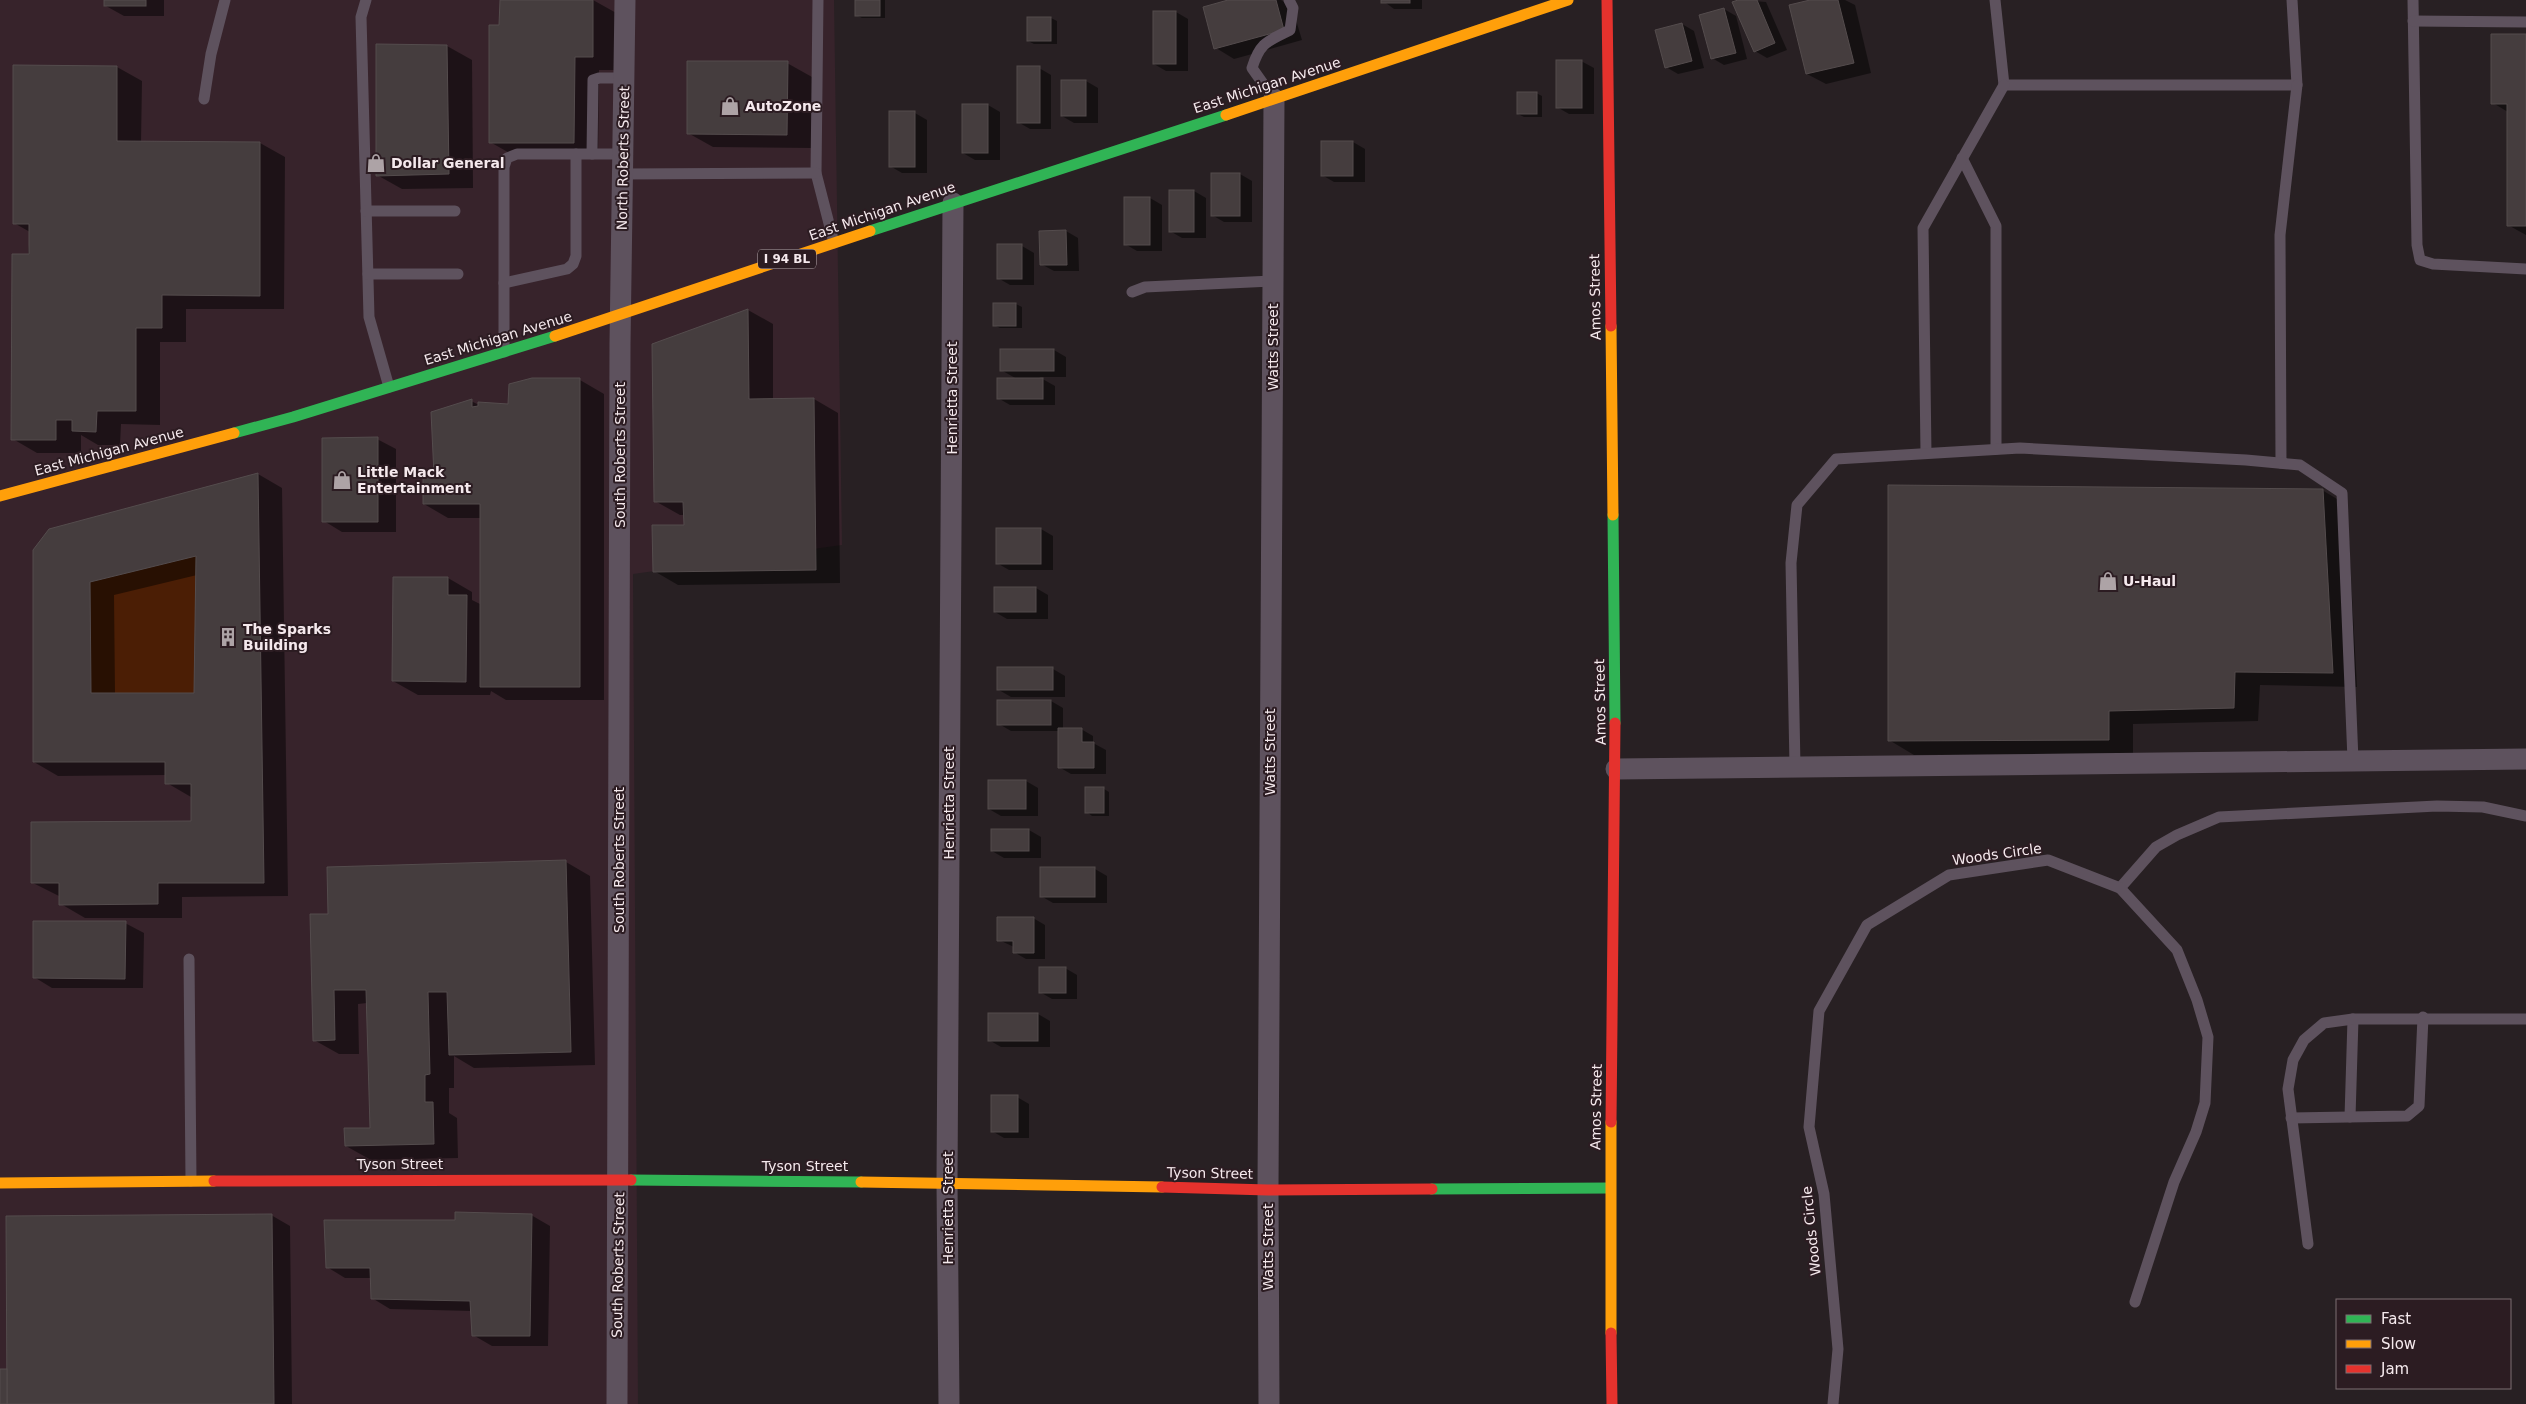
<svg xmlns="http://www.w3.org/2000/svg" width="2526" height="1404" viewBox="0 0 2526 1404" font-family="'DejaVu Sans',sans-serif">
<rect width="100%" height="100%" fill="#282023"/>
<polygon fill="#37232b" points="0,0 834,0 842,545 633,574 638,1404 0,1404"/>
<polygon fill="#4b1e05" points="196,556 194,693 91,693 90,582"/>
<g fill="#0007" fill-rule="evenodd">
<polygon points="106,0 164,0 164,16 124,16 106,6"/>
<polygon points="501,0 593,0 618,14 617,70 599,70 598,156 515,156 490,142 501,27"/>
<polygon points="856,0 885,0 885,18 862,18 856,15"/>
<polygon points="1233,0 1281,0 1292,7 1302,40 1234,59 1216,48"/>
<polygon points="1382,0 1422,0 1422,9 1394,9"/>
<polygon points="1741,0 1766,2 1787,50 1767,58 1755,51"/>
<polygon points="1815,0 1845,0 1855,5 1871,73 1826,84 1807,74"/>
<polygon points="1724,9 1736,16 1747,59 1724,65 1712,58"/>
<polygon points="1176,12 1188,19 1188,71 1166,71 1154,64"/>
<polygon points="1051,18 1057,21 1057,44 1034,44 1028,41"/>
<polygon points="1682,24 1694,31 1704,68 1678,74 1666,67"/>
<polygon points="2526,36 2526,235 2508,225 2508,112 2493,103"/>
<polygon points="377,45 447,46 472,60 473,188 402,189 377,175"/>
<polygon points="1581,61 1594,68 1594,114 1569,114 1557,107"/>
<polygon points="787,63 812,77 812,148 713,147 688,133"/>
<polygon points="15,66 117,67 142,81 141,143 260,143 285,157 284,309 186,309 186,342 160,342 160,425 121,424 120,445 98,445 81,435 81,453 37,453 13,439 30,232 14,223"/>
<polygon points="1039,68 1051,75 1051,129 1030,129 1018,122"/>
<polygon points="1086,81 1098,88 1098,123 1074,123 1062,116"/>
<polygon points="1536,93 1542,96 1542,117 1524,117 1518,114"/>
<polygon points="988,105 1000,112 1000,160 975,160 963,153"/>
<polygon points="915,113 927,120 927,173 902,173 890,166"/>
<polygon points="1322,142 1353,142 1365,149 1365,182 1334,182 1322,175"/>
<polygon points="1240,174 1252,181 1252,222 1224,222 1212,215"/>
<polygon points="1170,191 1194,191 1206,198 1206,238 1182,238 1170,231"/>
<polygon points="1150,198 1162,205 1162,251 1137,251 1125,244"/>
<polygon points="1066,231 1078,238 1079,271 1054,271 1041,264"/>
<polygon points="1022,246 1034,253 1034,285 1010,285 998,278"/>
<polygon points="994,304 1016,304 1022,307 1022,328 1000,328 994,325"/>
<polygon points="748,310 773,324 773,400 814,399 838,413 840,583 678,585 654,571 685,526 685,515 680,515 655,501 653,345"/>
<polygon points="1054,350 1066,357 1066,377 1039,377 1055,386 1055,405 1010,405 998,398 1017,379 1001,370"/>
<polygon points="580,380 604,394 604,700 506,700 491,691 490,695 418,695 393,681 448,578 472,592 472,600 482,605 482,518 448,518 424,504 435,476 471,401 479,405 509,405"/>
<polygon points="377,439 396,449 396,532 342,532 324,521"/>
<path d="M258,474L282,488L288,896L182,897V918H85L61,904V897L33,883L192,822L191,797L167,783V775L58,776L34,762L35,550ZM197,575L195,695L115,694L114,595Z"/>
<polygon points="2322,490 2347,505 2357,687 2260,685 2258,721 2133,724 2133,753 1914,755 1889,740"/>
<polygon points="1041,529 1053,536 1053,570 1009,570 997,563"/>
<polygon points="1036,588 1048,595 1048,619 1007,619 995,612"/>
<polygon points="999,669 1053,669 1065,676 1065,697 1011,697 999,690"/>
<polygon points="1051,701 1063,708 1063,729 1081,729 1093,736 1093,743 1106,750 1106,774 1071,774 1059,767 1059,731 1011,731 999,724"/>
<polygon points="1026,781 1038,788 1038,816 1001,816 989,809"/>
<polygon points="1104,789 1109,792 1109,816 1092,816 1087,812"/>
<polygon points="992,830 1029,830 1041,837 1041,858 1004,858 992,851"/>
<polygon points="566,862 590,876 595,1065 474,1068 454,1056 454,1088 449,1088 449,1113 457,1118 458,1158 371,1160 346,1146 371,1129 367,1003 358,1004 359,1054 339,1054 314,1040 329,915"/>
<polygon points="1095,869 1107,876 1107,903 1053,903 1041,896"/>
<polygon points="1033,918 1045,925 1045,959 1026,959 1014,952 1014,947 999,940"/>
<polygon points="125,923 144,933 143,988 52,988 34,977"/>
<polygon points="1065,968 1077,975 1077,999 1052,999 1040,992"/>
<polygon points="1038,1014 1050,1021 1050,1047 1001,1047 989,1040"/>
<polygon points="1017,1097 1029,1104 1029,1138 1004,1138 992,1131"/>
<polygon points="271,1215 290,1226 292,1404 0,1404 0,1370 8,1370"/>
<polygon points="531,1215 550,1226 548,1346 492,1346 473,1335 472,1311 390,1309 372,1298 372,1278 345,1278 327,1267 456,1222"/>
</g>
<g fill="#453d3e" stroke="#544c4d" fill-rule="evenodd">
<rect x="104" y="0" width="42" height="6"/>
<polygon points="500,0 593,0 593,57 575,57 574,143 489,143 489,25 499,25"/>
<rect x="855" y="0" width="25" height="16"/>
<polygon points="1228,0 1276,0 1284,30 1214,49 1203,7"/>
<rect x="1381" y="0" width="29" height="3"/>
<polygon points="1738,0 1757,0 1775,43 1754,52 1732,2"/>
<polygon points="1810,0 1838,0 1854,63 1806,74 1789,5"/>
<polygon points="1724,8 1736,53 1711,59 1699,15"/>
<rect x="1153" y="11" width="23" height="53"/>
<rect x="1027" y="17" width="24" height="24"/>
<polygon points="1682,23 1692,61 1665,68 1655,30"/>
<polygon points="2491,34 2526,34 2526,226 2507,226 2507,104 2491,104"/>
<polygon points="376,44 447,45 449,174 376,176"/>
<rect x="1556" y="60" width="26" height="48"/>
<polygon points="687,61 788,61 787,135 687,134"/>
<polygon points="13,65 117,66 117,141 260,142 260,296 162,295 162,328 136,328 136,411 97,411 96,432 72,431 72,420 56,420 56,440 11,440 12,254 29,254 29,224 13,224"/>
<rect x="1017" y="66" width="23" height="57"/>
<rect x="1061" y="80" width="25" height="36"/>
<rect x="1517" y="92" width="20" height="22"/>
<rect x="962" y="104" width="26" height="49"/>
<rect x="889" y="111" width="26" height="56"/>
<rect x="1321" y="141" width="32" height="35"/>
<rect x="1211" y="173" width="29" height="43"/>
<rect x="1169" y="190" width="25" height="42"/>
<rect x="1124" y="197" width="26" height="48"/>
<polygon points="1066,230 1067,265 1040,265 1039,231"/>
<rect x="997" y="244" width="25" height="35"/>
<rect x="993" y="303" width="23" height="23"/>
<polygon points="748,309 749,399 814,398 816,570 653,572 652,525 684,525 683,502 654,502 652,344"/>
<rect x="1000" y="349" width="54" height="22"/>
<polygon points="532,378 580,378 580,687 480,687 480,504 423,504 423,475 434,475 431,412 472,399 472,407 478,406 478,402 508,404 509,384"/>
<rect x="997" y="378" width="46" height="21"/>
<polygon points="378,437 378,522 322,522 322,438"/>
<path d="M258,473L264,883H158V904L59,905V883H31V822L191,821V784H165V762H33V550L49,529ZM196,556L194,693H91L90,582Z"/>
<polygon points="1888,485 2323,489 2333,673 2235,672 2234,708 2109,711 2109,740 1888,741"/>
<rect x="996" y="528" width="45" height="36"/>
<polygon points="393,577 448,577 448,595 467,595 466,682 392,681"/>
<rect x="994" y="587" width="42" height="25"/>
<rect x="997" y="667" width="56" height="23"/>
<rect x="997" y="700" width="54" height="25"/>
<polygon points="1058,728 1082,728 1082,742 1094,742 1094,768 1058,768"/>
<rect x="988" y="780" width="38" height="29"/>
<rect x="1085" y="787" width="19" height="26"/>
<rect x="991" y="829" width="38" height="22"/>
<polygon points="566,860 571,1052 449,1055 447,992 428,992 430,1074 425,1075 425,1102 433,1102 434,1144 345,1146 344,1128 370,1128 366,990 334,990 335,1040 313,1041 310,914 328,914 327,867"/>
<rect x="1040" y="867" width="55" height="30"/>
<polygon points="997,917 1034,917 1034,953 1013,953 1013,941 997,941"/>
<polygon points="33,921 126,921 125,979 33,978"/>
<rect x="1039" y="967" width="27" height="26"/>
<rect x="988" y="1013" width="50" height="28"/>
<rect x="991" y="1095" width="27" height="37"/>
<polygon points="455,1212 532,1214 530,1336 472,1336 470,1301 371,1299 370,1268 326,1268 324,1220 455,1220"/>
<polygon points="272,1214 274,1404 7,1404 6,1216"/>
<rect x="0" y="1369" width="7" height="35"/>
</g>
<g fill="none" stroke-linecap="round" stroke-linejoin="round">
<g stroke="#5e525e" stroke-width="11">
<polyline points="366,0 361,17 369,317 389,387"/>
<polyline points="818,0 816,173 834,243"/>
<polyline points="1995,0 2004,85 2297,85 2292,0"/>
<polyline points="2413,0 2417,245 2420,260 2433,264 2526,269"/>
<polyline points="2413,21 2526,22"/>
<polyline points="204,99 211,54 225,0"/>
<path d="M1274,99L1252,68C1260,42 1268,41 1290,30L1293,8L1289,0"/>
<polyline points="592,154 593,80 599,78 624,78"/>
<polyline points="1962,158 1996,226 1996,449"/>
<polyline points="623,174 816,173"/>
<polyline points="366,211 455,211"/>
<polyline points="368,274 458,274"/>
<polyline points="504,283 567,269 573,264 576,256 576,154"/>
<polyline points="1132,292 1145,287 1273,281"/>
<polyline points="504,352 504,167 507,158 517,154 623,154"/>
<polyline points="1926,453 1923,228 2004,85"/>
<polyline points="2281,463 2280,235 2297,85"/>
<polyline points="1795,766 1791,563 1797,505 1836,459 2020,448 2246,460 2300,465 2342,493 2353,760"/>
<polyline points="2120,888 2156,847 2177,835 2219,817 2437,806 2483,807 2526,816"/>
<polyline points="189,959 191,1181"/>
<polyline points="2350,1117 2353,1019"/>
<polyline points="2291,1118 2407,1116 2419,1106 2423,1017"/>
<polyline points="2308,1244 2288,1089 2293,1060 2304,1040 2324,1023 2353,1019 2526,1019"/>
<polyline points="1833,1404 1838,1349 1824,1194 1809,1127 1819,1011 1867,925 1949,875 2048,860 2120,888 2177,950 2197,1000 2208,1037 2205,1103 2196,1132 2174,1182 2135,1302"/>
</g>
<g stroke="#5e525e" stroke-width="21">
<polyline points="1616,769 2526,759"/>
<polyline points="617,1404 620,344 625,0"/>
<polyline points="949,1404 947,1182 953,203"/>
<polyline points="1269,1404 1268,1190 1274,99"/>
</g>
<g stroke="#30b455" stroke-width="11">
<polyline points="870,231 1226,115"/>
<polyline points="234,433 293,417 555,336"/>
<polyline points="1613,515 1615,723"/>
<polyline points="631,1180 861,1182"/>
<polyline points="1432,1189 1610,1188"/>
</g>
<g stroke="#ff9f0a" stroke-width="11">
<polyline points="1226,115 1568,0"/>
<polyline points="1611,326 1613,515"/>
<polyline points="555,336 870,231"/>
<polyline points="0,496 234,433"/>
<polyline points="1611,1122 1611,1333"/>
<polyline points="861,1182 1162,1187"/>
<polyline points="0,1183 214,1181"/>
</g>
<g stroke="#e5322d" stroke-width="11">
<polyline points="1607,0 1611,326"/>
<polyline points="1611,1122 1615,723"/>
<polyline points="214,1181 631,1180"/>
<polyline points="1162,1187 1268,1190 1432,1189"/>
<polyline points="1611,1333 1612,1404"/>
</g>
</g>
<defs>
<g id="shop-bare" transform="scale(1.5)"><path d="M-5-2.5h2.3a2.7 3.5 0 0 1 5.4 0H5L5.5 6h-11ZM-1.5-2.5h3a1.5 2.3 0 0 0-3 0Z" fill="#ada3a6" stroke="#2c1c22" stroke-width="2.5" paint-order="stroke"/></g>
<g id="building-bare" transform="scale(1.5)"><path d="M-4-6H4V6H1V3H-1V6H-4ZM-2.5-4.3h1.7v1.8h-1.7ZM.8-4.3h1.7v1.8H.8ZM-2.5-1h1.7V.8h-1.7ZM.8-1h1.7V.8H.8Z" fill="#ada3a6" stroke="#2c1c22" stroke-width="2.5" paint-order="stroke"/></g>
</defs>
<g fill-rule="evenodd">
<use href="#shop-bare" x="730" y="106"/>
<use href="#shop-bare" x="376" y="163"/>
<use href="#shop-bare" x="342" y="480"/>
<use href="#shop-bare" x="2108" y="581"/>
<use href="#building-bare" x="228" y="637"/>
</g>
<g text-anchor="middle" stroke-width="4" stroke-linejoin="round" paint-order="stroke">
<rect fill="#2c1c22" stroke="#b9acb0" stroke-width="1" x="758" y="249.5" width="58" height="19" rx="4"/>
<g font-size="12" font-weight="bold" fill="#f5e9ed">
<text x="787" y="263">I 94 BL</text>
</g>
<g font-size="14" fill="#f5e9ed" stroke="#2c1c22">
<text transform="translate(1267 85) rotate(-18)" y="5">East Michigan Avenue</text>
<text transform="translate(623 158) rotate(-89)" y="5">North Roberts Street</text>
<text transform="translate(882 211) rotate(-19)" y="5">East Michigan Avenue</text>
<text transform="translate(1595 297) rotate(-91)" y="5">Amos Street</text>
<text transform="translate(498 338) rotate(-17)" y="5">East Michigan Avenue</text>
<text transform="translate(1273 347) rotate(-90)" y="5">Watts Street</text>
<text transform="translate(952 398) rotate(-90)" y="5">Henrietta Street</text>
<text transform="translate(109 451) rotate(-15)" y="5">East Michigan Avenue</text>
<text transform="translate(620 455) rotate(-90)" y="5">South Roberts Street</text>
<text transform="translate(1600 702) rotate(-91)" y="5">Amos Street</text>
<text transform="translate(1270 752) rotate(-90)" y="5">Watts Street</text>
<text transform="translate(949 803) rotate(-90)" y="5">Henrietta Street</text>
<text transform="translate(1997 854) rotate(-8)" y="5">Woods Circle</text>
<text transform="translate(619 860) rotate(-90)" y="5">South Roberts Street</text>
<text transform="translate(1596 1107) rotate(-89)" y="5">Amos Street</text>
<text x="400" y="1169">Tyson Street</text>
<text x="805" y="1171">Tyson Street</text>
<text transform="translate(1210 1173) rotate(1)" y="5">Tyson Street</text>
<text transform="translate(948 1208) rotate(-90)" y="5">Henrietta Street</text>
<text transform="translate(1811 1231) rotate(-96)" y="5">Woods Circle</text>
<text transform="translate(1268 1247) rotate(-90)" y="5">Watts Street</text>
<text transform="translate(618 1265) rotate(-89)" y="5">South Roberts Street</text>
</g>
<g font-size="14" font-weight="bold" fill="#f5e9ed" stroke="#2c1c22" text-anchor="start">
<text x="745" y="111">AutoZone</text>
<text x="391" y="168">Dollar General</text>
<text x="357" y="477">Little Mack<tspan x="357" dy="16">Entertainment</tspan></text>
<text x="2123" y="586">U-Haul</text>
<text x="243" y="634">The Sparks<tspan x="243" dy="16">Building</tspan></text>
</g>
</g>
<rect x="2336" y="1299" width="175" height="90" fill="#2c1c22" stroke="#7c6e73"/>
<rect x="2346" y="1315" width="25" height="8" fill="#30b455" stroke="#7c6e73"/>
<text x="2381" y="1324" font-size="15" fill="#f5e9ed">Fast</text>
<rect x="2346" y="1340" width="25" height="8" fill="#ff9f0a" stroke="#7c6e73"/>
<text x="2381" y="1349" font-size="15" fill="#f5e9ed">Slow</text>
<rect x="2346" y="1365" width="25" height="8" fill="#e5322d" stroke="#7c6e73"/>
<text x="2381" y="1374" font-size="15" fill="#f5e9ed">Jam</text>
</svg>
